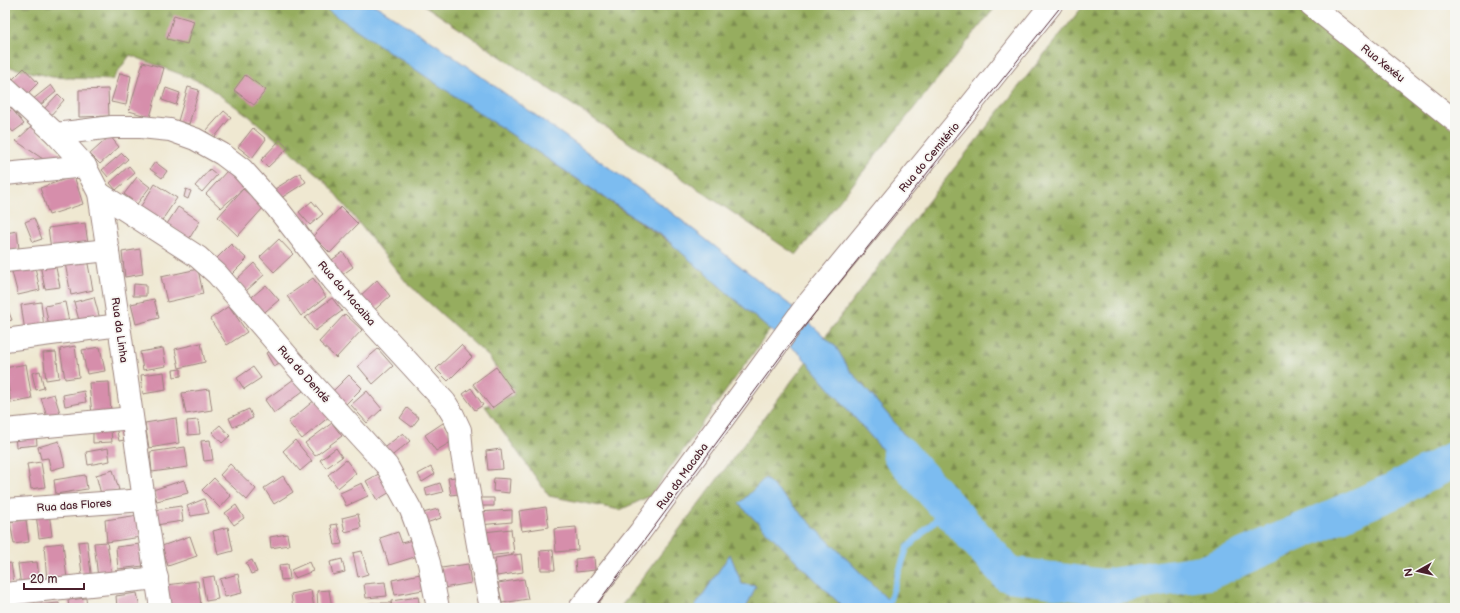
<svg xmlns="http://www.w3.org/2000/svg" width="1460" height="613" viewBox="0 0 1460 613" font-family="'Balsamiq Sans',sans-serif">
<defs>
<pattern id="forest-firs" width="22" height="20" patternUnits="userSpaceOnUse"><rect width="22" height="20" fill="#96ad5f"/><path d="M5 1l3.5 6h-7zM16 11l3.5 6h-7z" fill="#7c8c4f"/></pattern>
</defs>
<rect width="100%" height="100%" fill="#f6f6f2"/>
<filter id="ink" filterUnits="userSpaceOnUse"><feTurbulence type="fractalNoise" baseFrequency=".025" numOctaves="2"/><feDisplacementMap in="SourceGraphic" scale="8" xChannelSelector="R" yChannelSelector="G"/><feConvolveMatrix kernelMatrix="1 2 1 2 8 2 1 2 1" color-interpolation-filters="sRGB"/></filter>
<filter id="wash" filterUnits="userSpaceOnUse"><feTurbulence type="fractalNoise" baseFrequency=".012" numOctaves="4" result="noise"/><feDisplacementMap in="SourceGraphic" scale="16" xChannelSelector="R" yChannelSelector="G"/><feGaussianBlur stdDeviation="0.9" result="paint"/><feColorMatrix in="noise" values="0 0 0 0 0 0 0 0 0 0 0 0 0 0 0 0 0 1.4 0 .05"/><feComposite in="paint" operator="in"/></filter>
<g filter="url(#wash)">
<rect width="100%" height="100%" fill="#efe8d1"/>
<g fill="url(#forest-firs)" stroke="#706645">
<polygon points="5,5 323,5 673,245 770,330 650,496 620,510 549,496 485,406 514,395 489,357 406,282 325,181 249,116 201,82 130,55 112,80 52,77 5,66"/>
<polygon points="424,5 997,5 796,255"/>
<polygon points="1084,5 1305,5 1455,130 1455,608 624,608 622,605 922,209 1050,47"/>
</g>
<g fill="#7bbcf0" stroke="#626e8e">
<polygon points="320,5 375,5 437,45 667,209 790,305 836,347 849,369 895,423 943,486 922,496 800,354 764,325 666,239"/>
<polygon points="765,478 895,607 894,608 844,608 739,504"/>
<polygon points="730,554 742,584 756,586 746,608 694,608"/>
</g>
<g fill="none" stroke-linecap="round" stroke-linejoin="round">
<polyline stroke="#7bbcf0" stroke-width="6" points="887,608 907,548 948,508"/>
<polyline stroke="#7bbcf0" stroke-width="36" points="900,454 1008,574 1104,587 1208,572 1393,491 1455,459"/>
</g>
<g id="blocks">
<g fill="#d68eab">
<polygon points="174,15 194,21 187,44 167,39"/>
<polygon points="143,62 164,68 150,117 129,111"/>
<polygon points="24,68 38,83 26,95 12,80"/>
<polygon points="120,73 131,76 126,105 111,102"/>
<polygon points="245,75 266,90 254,105 234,90"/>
<polygon points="51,85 56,92 38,107 32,100"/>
<polygon points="188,87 199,90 189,124 178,121"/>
<polygon points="166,88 180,93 176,105 162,100"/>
<polygon points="108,89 109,116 79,117 79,90"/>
<polygon points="58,94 64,100 50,116 43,110"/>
<polygon points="12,109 24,124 13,132 5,122 5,115"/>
<polygon points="224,111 231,117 214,138 206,131"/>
<polygon points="32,126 63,157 52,165 16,141"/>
<polygon points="253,128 266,139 252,158 238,147"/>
<polygon points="110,136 119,147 100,164 90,154"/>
<polygon points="280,140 288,148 268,167 261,160"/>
<polygon points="122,153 128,159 108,177 102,170"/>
<polygon points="155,162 167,171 162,178 150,169"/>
<polygon points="129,166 135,173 116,190 110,183"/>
<polygon points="210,169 217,175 202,192 195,186"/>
<polygon points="227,171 245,187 243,189 264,207 238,236 218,217 243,189 221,208 206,194"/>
<polygon points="300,173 306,182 281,198 275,189"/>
<polygon points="74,176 83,204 49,215 40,188"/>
<polygon points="137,177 150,187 137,204 124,194"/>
<polygon points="155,184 177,198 160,223 139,209"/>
<polygon points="186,189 191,191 188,199 184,197"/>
<polygon points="312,201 323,214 310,225 299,212"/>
<polygon points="178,207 200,221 189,239 167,224"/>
<polygon points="341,207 358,224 330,253 313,236"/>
<polygon points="34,218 42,239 33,242 25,222"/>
<polygon points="85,223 88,244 51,249 48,228"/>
<polygon points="17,231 19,249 8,251 6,233"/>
<polygon points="279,239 293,254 274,272 260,257"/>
<polygon points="231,244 247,259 230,276 214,261"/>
<polygon points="140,249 143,274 125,277 122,252"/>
<polygon points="343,252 353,267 339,277 329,262"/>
<polygon points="87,259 93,290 71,295 65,263"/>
<polygon points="55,263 60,287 45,289 40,265"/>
<polygon points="254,263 264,275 246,291 236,280"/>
<polygon points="35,267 40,290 18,295 12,272"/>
<polygon points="198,269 203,294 167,302 161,277"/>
<polygon points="313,278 326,297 301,316 287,296"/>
<polygon points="377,280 390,296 370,314 357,299"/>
<polygon points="134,284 146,285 146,296 133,296"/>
<polygon points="266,285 279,300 260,316 247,301"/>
<polygon points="94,297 100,319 80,324 74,302"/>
<polygon points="332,298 342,311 315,331 305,318"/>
<polygon points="154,299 159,318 136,324 131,304"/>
<polygon points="41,302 44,328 25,331 21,305"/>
<polygon points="65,302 70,327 50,331 45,306"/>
<polygon points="5,303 12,320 5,322"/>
<polygon points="229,306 247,332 227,345 210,319"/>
<polygon points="345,314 362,330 336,358 319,342"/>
<polygon points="201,343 205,362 179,368 175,349"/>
<polygon points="461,345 472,357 448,381 436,369"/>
<polygon points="75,346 79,377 65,379 60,349"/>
<polygon points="100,347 105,371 87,374 82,350"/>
<polygon points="163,348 166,366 143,370 140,352"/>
<polygon points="273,349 281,363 274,367 266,353"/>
<polygon points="378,349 393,366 373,384 358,366"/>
<polygon points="56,352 59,378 46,380 43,353"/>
<polygon points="26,364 32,399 11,403 5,368"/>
<polygon points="253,367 261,378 244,389 237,378"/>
<polygon points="496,367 514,392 492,408 473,384"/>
<polygon points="181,369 181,376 174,377 173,370"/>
<polygon points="40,371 44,388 36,390 32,373"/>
<polygon points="164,372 166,390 143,394 141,375"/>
<polygon points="349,375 362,388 343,407 330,394"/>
<polygon points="294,379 303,391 274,413 265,400"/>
<polygon points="109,382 111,414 92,415 89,383"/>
<polygon points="471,388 483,405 475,410 463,394"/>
<polygon points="209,389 212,410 186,414 182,393"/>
<polygon points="84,391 86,402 65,406 63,395"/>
<polygon points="367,391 382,409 367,423 351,405"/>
<polygon points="54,394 61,416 48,420 41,398"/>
<polygon points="316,399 330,416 302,439 288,422"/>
<polygon points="407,408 419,418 412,427 400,418"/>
<polygon points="249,409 253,418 233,427 229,418"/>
<polygon points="176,418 179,443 149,448 145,423"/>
<polygon points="198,420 200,434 188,435 187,421"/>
<polygon points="332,423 342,436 315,456 305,443"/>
<polygon points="443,423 454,440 436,451 425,435"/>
<polygon points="126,424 130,439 119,441 116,427"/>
<polygon points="220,425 230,436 222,443 212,432"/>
<polygon points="111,430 112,442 93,443 93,431"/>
<polygon points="36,432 37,445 16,447 15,434"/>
<polygon points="403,433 410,441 388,459 381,450"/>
<polygon points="210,440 213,460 204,461 201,441"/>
<polygon points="295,440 312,461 300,471 283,451"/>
<polygon points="59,441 65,466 51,470 48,458 41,459 38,447"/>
<polygon points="185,447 188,467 152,472 150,452"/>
<polygon points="108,448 110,461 88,465 86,452"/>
<polygon points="336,448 342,457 326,468 320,460"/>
<polygon points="501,449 503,469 488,470 486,451"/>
<polygon points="346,460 356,473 338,488 328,475"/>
<polygon points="41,462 45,487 31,489 27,464"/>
<polygon points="230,464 256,489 247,500 220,475"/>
<polygon points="431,467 435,474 422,482 418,474"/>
<polygon points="113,470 119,490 101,494 96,475"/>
<polygon points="384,471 395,489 377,500 366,481"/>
<polygon points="85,475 87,489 56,494 54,480"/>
<polygon points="283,476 293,492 274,504 264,488"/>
<polygon points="455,477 458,494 451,495 448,478"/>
<polygon points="214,478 231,496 220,508 202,490"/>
<polygon points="494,478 510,479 509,493 493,491"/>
<polygon points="184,480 188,493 157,501 153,490"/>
<polygon points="362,483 368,496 346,506 340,493"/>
<polygon points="440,483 443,492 427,496 425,488"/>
<polygon points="479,498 494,498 494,506 480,506"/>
<polygon points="204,499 209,513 191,516 187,506"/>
<polygon points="236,505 244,518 234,525 225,513"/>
<polygon points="181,506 183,521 156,525 154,510"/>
<polygon points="546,507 549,527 522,531 519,511"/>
<polygon points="438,509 441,518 426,523 423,513"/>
<polygon points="512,510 512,522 479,525 478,512"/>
<polygon points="49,512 52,536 39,538 36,514"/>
<polygon points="358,514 361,528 345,532 342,518"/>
<polygon points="139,515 141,537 107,542 105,520"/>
<polygon points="26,520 29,542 14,544 10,522"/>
<polygon points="337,524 342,544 335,545 331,525"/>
<polygon points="228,527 233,551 218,555 213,531"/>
<polygon points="576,527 578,550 556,552 554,529"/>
<polygon points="511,529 514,553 487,556 484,532"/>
<polygon points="398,532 402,543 415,539 421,555 389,565 380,538"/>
<polygon points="287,534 289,545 271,548 270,537"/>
<polygon points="190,536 197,556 168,566 162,546"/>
<polygon points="87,541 92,581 83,582 78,542"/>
<polygon points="107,542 112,577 98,578 94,543"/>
<polygon points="63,543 67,579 47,581 44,545"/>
<polygon points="140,544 143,566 118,569 116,547"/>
<polygon points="553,550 555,570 541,570 540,551"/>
<polygon points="362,551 368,574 358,577 353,553"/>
<polygon points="521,554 523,572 497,576 495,558"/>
<polygon points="594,557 595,570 576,572 575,559"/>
<polygon points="342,559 345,572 333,575 330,562"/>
<polygon points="252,560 257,572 251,574 246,563"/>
<polygon points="37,562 40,585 21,587 18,564"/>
<polygon points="309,562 313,571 295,578 291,570"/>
<polygon points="11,563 14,583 5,584 5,564"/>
<polygon points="288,564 290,579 281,580 279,565"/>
<polygon points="468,564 471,583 438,589 435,569"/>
<polygon points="238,574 242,593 225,597 220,579"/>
<polygon points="420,574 423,590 395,595 392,580"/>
<polygon points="214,576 218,599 206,601 202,578"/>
<polygon points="524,579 528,599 502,603 498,583"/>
<polygon points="198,581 201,606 169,608 166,585"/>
<polygon points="385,582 387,596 366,598 364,584"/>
<polygon points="311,590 314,608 293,608 291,594"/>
<polygon points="329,590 332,608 318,608 317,591"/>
<polygon points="137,593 140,608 117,608 116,596"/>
<polygon points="418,597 420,608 392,608 391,601"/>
<polygon points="86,598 87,608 69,608 68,600"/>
<polygon points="59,603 59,608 36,608 36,605"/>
<rect x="369" y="603" width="22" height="5"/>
</g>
</g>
</g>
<g filter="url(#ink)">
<use href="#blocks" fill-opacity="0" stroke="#9c847e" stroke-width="1"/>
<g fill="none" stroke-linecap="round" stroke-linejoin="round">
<g stroke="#9c847e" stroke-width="24">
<g id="minor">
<polyline points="1311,5 1455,121"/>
<polyline points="5,87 56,134 85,166 99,193 119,325 144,500 161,608"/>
<polyline points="56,134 112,127 141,127 170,130 195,139 222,154 242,169 277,208 334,281 445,402 453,415 460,430 462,454 478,545 491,608"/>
<polyline points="5,174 85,166"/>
<polyline points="99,193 198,257 217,274 297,367 387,466 411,510 422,540 429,563 438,608"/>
<polyline points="5,261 108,250"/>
<polyline points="5,340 119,325"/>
<polyline points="5,430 132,418"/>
<polyline points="5,510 144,500"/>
<polyline points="5,594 157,578"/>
<polyline points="580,608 640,532 805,307 966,111 1051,5"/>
</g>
</g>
<use href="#minor" stroke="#fff" stroke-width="22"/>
<polyline stroke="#4a1f2b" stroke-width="1" points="594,608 786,349 1062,5"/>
</g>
</g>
<g text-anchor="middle" stroke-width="3.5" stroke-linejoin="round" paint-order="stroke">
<g font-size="11" fill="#4a1f2b" stroke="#f6f6f2">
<text transform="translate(1383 63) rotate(39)" y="4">Rua Xexéu</text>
<text transform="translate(929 157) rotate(-50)" y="4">Rua do Cemitério</text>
<text transform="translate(347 293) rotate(49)" y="4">Rua da Macaiba</text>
<text transform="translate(120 330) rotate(82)" y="4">Rua da Linha</text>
<text transform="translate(304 374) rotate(48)" y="4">Rua do Dendé</text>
<text transform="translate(682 476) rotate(-54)" y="4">Rua da Macaba</text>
<text transform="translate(74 505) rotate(-4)" y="4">Rua das Flores</text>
</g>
</g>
<rect width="1460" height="613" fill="none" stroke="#f6f6f2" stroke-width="20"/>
<g transform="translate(1418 571) rotate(262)" stroke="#f6f6f2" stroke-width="3" paint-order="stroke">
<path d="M0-3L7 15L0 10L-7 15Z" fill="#4a1f2b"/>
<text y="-6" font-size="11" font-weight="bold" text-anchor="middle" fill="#4a1f2b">N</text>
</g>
<path d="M24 583v6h60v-6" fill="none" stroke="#4a1f2b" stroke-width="2"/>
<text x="30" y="583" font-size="12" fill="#4a1f2b" stroke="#f6f6f2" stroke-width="3" paint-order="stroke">20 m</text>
</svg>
